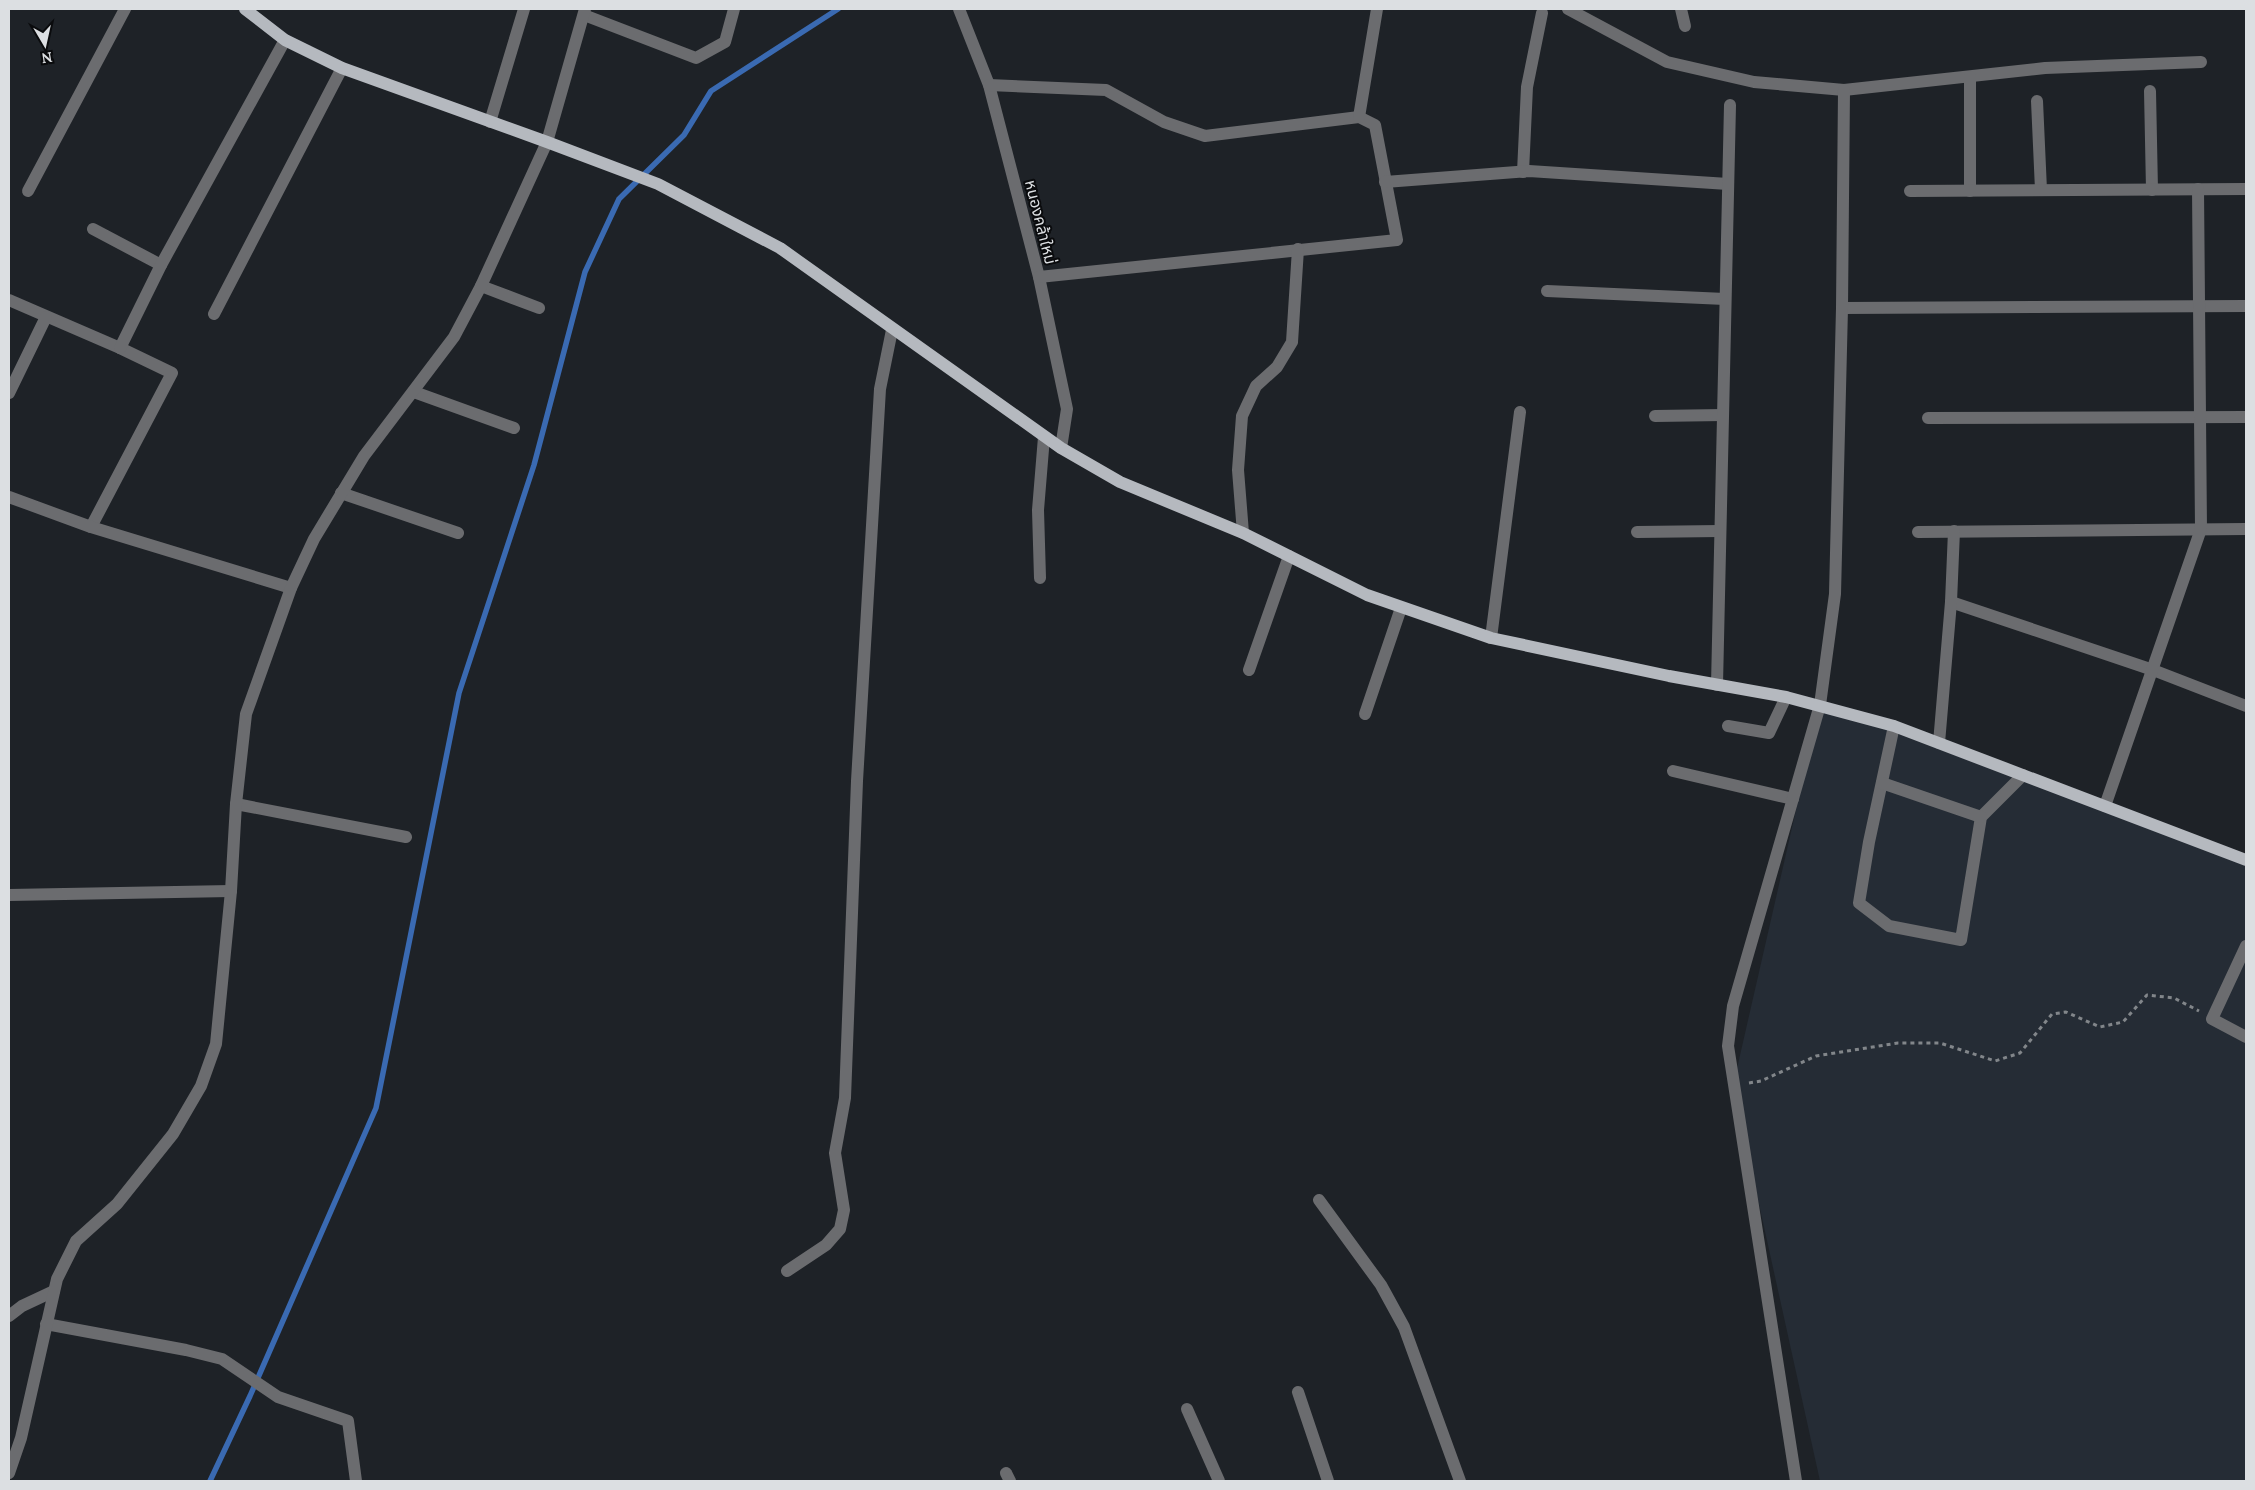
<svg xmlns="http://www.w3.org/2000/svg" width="2255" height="1490" viewBox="0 0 2255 1490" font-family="Lora,'Noto Sans Thai',serif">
<rect width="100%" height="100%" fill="#1e2227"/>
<polygon fill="#252c35" points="1820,705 2246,863 2246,1481 1820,1481 1733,1086"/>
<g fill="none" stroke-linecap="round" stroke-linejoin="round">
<polyline stroke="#3a6ab2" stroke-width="5.5" points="210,1481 250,1396 376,1108 459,693 534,465 585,272 619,199 684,135 711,91 838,9"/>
<polyline stroke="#82868a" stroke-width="3" stroke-dasharray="4 4" stroke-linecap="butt" points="1749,1083 1761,1081 1816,1056 1898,1043 1940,1043 1995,1061 2020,1053 2052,1014 2066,1012 2100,1027 2123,1022 2147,995 2174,998 2199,1011"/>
<g stroke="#6b6c6f" stroke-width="12">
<polyline points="959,9 989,85 1039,277 1067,409 1061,448"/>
<polyline points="1568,9 1667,62 1754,82 1844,90 2045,68 2201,62"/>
<polyline points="1681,9 1685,26"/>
<polyline points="584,15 696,58 725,42 734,9"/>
<polyline points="1970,77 1970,191"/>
<polyline points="989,85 1106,90 1164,122 1205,136 1359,117 1375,125 1397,240 1039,277"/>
<polyline points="2150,91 2152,190"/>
<polyline points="2037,101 2041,190"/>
<polyline points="1359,117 1377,9"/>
<polyline points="490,122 524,9"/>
<polyline points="1523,172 1527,87 1542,13"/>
<polyline points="1385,182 1529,171 1728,184"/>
<polyline points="28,191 125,9"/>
<polyline points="1910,191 2246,189"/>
<polyline points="93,229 161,265"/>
<polyline points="481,286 539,308"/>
<polyline points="1547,291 1725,299"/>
<polyline points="9,300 120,348 172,373 91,527"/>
<polyline points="1842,308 2246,306"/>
<polyline points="214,314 342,68"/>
<polyline points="120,348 161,265 285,40"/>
<polyline points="414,392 514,428"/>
<polyline points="9,393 46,317"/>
<polyline points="1655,416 1723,415"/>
<polyline points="1928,418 2246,417"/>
<polyline points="341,493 458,533"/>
<polyline points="9,497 91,527 291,588"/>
<polyline points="1637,532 1720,531"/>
<polyline points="1918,532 2246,529"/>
<polyline points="1243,533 1238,470 1242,416 1256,386 1277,367 1292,342 1298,249"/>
<polyline points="1040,578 1038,510 1044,437"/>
<polyline points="1951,602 2153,670 2246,706"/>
<polyline points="1491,638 1520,412"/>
<polyline points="1249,670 1289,556"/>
<polyline points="1717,685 1730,105"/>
<polyline points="1365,714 1401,608"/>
<polyline points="1728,726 1769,733 1786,697"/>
<polyline points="1894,726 1869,842 1859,903 1889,926 1961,940 1981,817 2023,775"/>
<polyline points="1939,743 1951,602 1954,531"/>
<polyline points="1673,771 1793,799"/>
<polyline points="1882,783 1981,817"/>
<polyline points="236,804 406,837"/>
<polyline points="2105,806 2201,529 2198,189"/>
<polyline points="9,895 231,891"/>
<polyline points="2246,946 2212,1019 2246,1037"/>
<polyline points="1319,1200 1381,1285 1404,1327 1460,1481"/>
<polyline points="787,1271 826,1245 840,1229 844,1210 835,1153 845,1098 857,781 880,389 892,330"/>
<polyline points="9,1316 22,1306 54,1291"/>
<polyline points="46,1324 186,1350 222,1359 278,1397 348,1421 356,1481"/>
<polyline points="1298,1392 1328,1481"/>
<polyline points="1187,1409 1219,1481"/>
<polyline points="9,1473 21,1438 57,1279 76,1241 117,1204 173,1134 201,1086 216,1044 231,891 236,804 246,714 291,588 314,539 364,456 454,337 481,286 547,142 585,9"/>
<polyline points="1006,1473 1010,1481"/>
<polyline points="1796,1481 1728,1046 1733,1006 1820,705 1835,594 1842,308 1844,90"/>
</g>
<polyline stroke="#b5b9bf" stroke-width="12" points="245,9 285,40 342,68 547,142 658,184 780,248 1061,448 1120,482 1243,533 1367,595 1491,638 1669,676 1786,697 1894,726 2246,860"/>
</g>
<g text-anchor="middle" stroke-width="4" stroke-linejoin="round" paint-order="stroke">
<g font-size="16" fill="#dcdfe2" stroke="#0a0b0d">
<text transform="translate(1041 222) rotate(76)" y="6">หนองคล้าใหม่</text>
</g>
</g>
<rect width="2255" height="1490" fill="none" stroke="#dcdfe2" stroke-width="20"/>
<g transform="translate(45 45) rotate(171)" stroke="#0a0b0d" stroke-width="4" paint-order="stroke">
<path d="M0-4L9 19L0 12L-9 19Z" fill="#dcdfe2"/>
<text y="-8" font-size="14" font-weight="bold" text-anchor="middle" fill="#dcdfe2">N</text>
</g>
</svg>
